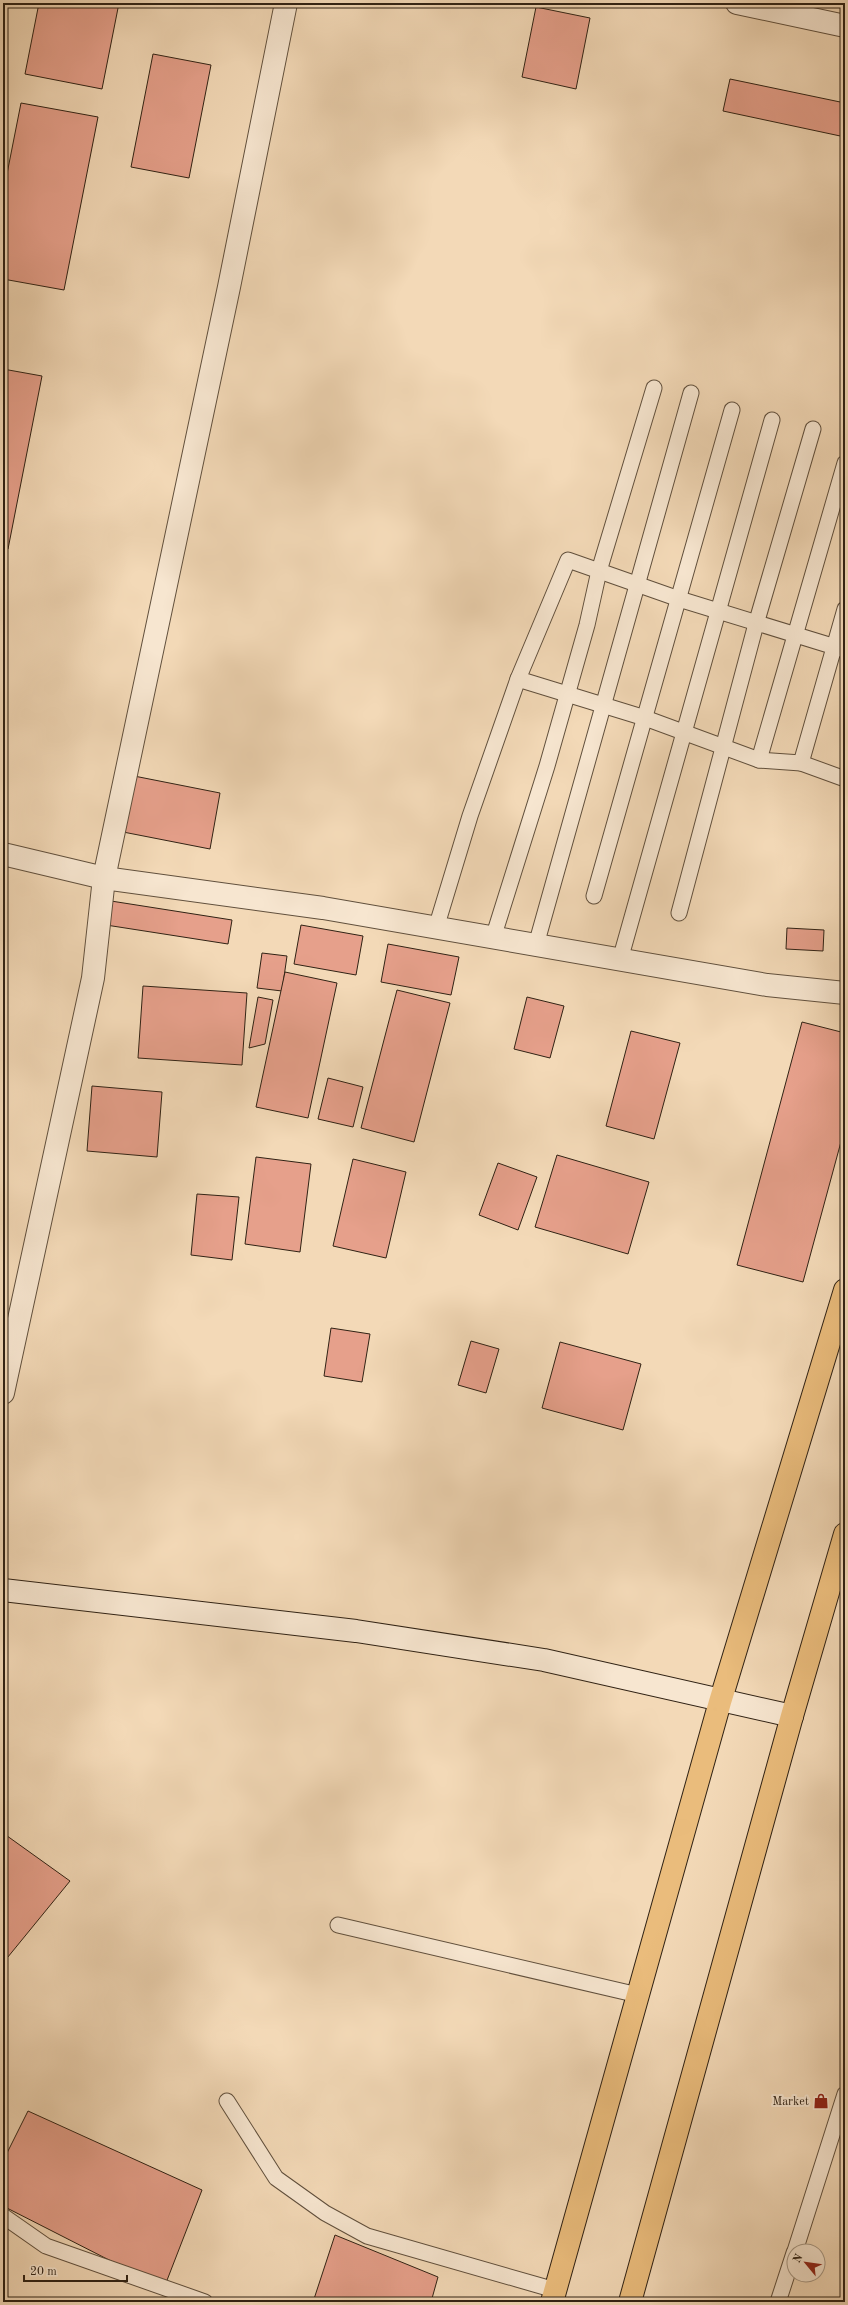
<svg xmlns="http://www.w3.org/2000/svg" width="848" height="2305" viewBox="0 0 848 2305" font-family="'Old Standard TT',serif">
<rect width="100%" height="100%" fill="#f3d9b7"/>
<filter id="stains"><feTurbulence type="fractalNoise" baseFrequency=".005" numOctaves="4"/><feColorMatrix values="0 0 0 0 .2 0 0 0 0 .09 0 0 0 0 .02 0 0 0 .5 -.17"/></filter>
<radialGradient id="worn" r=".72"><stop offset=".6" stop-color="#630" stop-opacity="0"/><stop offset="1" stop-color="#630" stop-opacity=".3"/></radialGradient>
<g fill="#e6a08b" stroke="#302214">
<polygon points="39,3 119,3 102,89 25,74"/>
<polygon points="536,7 590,18 576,89 522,77"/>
<polygon points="153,54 211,65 189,178 131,167"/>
<polygon points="730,79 845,103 845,137 723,111"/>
<polygon points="21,103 98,117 64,290 3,279 3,194"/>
<polygon points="3,369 42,376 8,549 3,548"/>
<polygon points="129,775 220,793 210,849 118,831"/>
<polygon points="111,901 232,920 228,944 106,925"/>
<polygon points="301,925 363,936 356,975 294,964"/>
<polygon points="787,928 824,930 823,951 786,949"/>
<polygon points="388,944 459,957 451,995 381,982"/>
<polygon points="262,953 287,956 282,991 257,988"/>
<polygon points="285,972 337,983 308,1118 256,1107"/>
<polygon points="143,986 247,993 242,1065 138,1058"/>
<polygon points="397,990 450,1003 414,1142 361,1128"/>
<polygon points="258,997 273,1000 265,1044 249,1048"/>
<polygon points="527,997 564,1006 550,1058 514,1049"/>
<polygon points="802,1022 845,1033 845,1127 803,1282 737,1265"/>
<polygon points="631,1031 680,1043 654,1139 606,1126"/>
<polygon points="328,1078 363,1087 353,1127 318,1119"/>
<polygon points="92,1086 162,1092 157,1157 87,1151"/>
<polygon points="557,1155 649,1182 628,1254 535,1227"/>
<polygon points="256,1157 311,1164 300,1252 245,1244"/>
<polygon points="353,1159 406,1172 386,1258 333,1246"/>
<polygon points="498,1163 537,1177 518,1230 479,1215"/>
<polygon points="197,1194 239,1197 232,1260 191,1255"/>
<polygon points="331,1328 370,1334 362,1382 324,1376"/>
<polygon points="471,1341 499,1349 486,1393 458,1385"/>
<polygon points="560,1342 641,1364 623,1430 542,1408"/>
<polygon points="3,1833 70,1881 3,1963"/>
<polygon points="28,2111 202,2190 164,2288 3,2206 3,2161"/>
<polygon points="335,2235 438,2277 431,2302 313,2302"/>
</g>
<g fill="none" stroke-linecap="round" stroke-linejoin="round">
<g stroke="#61503d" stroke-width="17">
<g id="service">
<polyline points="518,679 645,718 759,760 801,763 845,779"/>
<polyline points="759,760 845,463"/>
<polyline points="801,763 845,609"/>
<polyline points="594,896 732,410"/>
<polyline points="679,913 756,624 813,429"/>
<polyline points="436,928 470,816 518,679 568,560 679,599 845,650"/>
<polyline points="493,938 547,766 587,625 599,571 654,388"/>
<polyline points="536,945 691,393"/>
<polyline points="620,960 772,420"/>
<polyline points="338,1925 638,1995"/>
<polyline points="227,2101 276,2178 325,2213 367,2236 555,2290"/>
<polyline points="3,2216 46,2246 205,2302"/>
<polyline points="795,2251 845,2094"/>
<polyline points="778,2302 794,2253"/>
</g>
</g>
<g stroke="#61503d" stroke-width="24">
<g id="minor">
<polyline points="737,3 845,26"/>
<polyline points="3,854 104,878 323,908 767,985 845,993"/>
<polyline points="3,1393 93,978 104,878 229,287 286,3"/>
</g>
</g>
<g stroke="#302214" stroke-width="24">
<polyline id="secondary" points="3,1590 356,1631 544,1660 792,1716"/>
</g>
<g stroke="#302214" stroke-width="24">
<g id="primary">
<polyline points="552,2302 720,1702 845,1290"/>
<polyline points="630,2302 792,1716 845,1534"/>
</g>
</g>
<use href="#service" stroke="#f7e6d0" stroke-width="15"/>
<use href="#minor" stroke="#f7e6d0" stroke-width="22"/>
<use href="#secondary" stroke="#f7e6d0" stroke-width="22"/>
<use href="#primary" stroke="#eabc7c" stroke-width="22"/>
</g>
<defs>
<g id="shop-bare" transform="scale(1.2)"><path d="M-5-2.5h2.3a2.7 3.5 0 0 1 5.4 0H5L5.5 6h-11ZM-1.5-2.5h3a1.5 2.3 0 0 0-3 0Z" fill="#8f2418" stroke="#f7e6d0" stroke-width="2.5" paint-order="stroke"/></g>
</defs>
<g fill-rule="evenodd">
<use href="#shop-bare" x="821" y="2101"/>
</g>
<g text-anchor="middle" stroke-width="4" stroke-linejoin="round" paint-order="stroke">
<g font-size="12" fill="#302214" stroke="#f7e6d0" text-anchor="end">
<text x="809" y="2105">Market</text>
</g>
</g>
<rect width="848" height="2305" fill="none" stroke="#f3d9b7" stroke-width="16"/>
<rect x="4" y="4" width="840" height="2297" fill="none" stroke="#302214" stroke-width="2"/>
<rect x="8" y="8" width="832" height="2289" fill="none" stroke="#302214"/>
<g transform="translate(806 2263) rotate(299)"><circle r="19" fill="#f7e6d0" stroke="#a79885"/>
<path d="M0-3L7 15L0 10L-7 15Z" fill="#8f2418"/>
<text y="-6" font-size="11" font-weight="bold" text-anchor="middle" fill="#302214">N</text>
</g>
<path d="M24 2275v6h103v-6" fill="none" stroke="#302214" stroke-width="2"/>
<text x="30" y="2275" font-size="12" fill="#302214" stroke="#f7e6d0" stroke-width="3" paint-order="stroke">20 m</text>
<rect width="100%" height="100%" filter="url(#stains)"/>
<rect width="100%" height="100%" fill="url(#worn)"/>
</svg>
